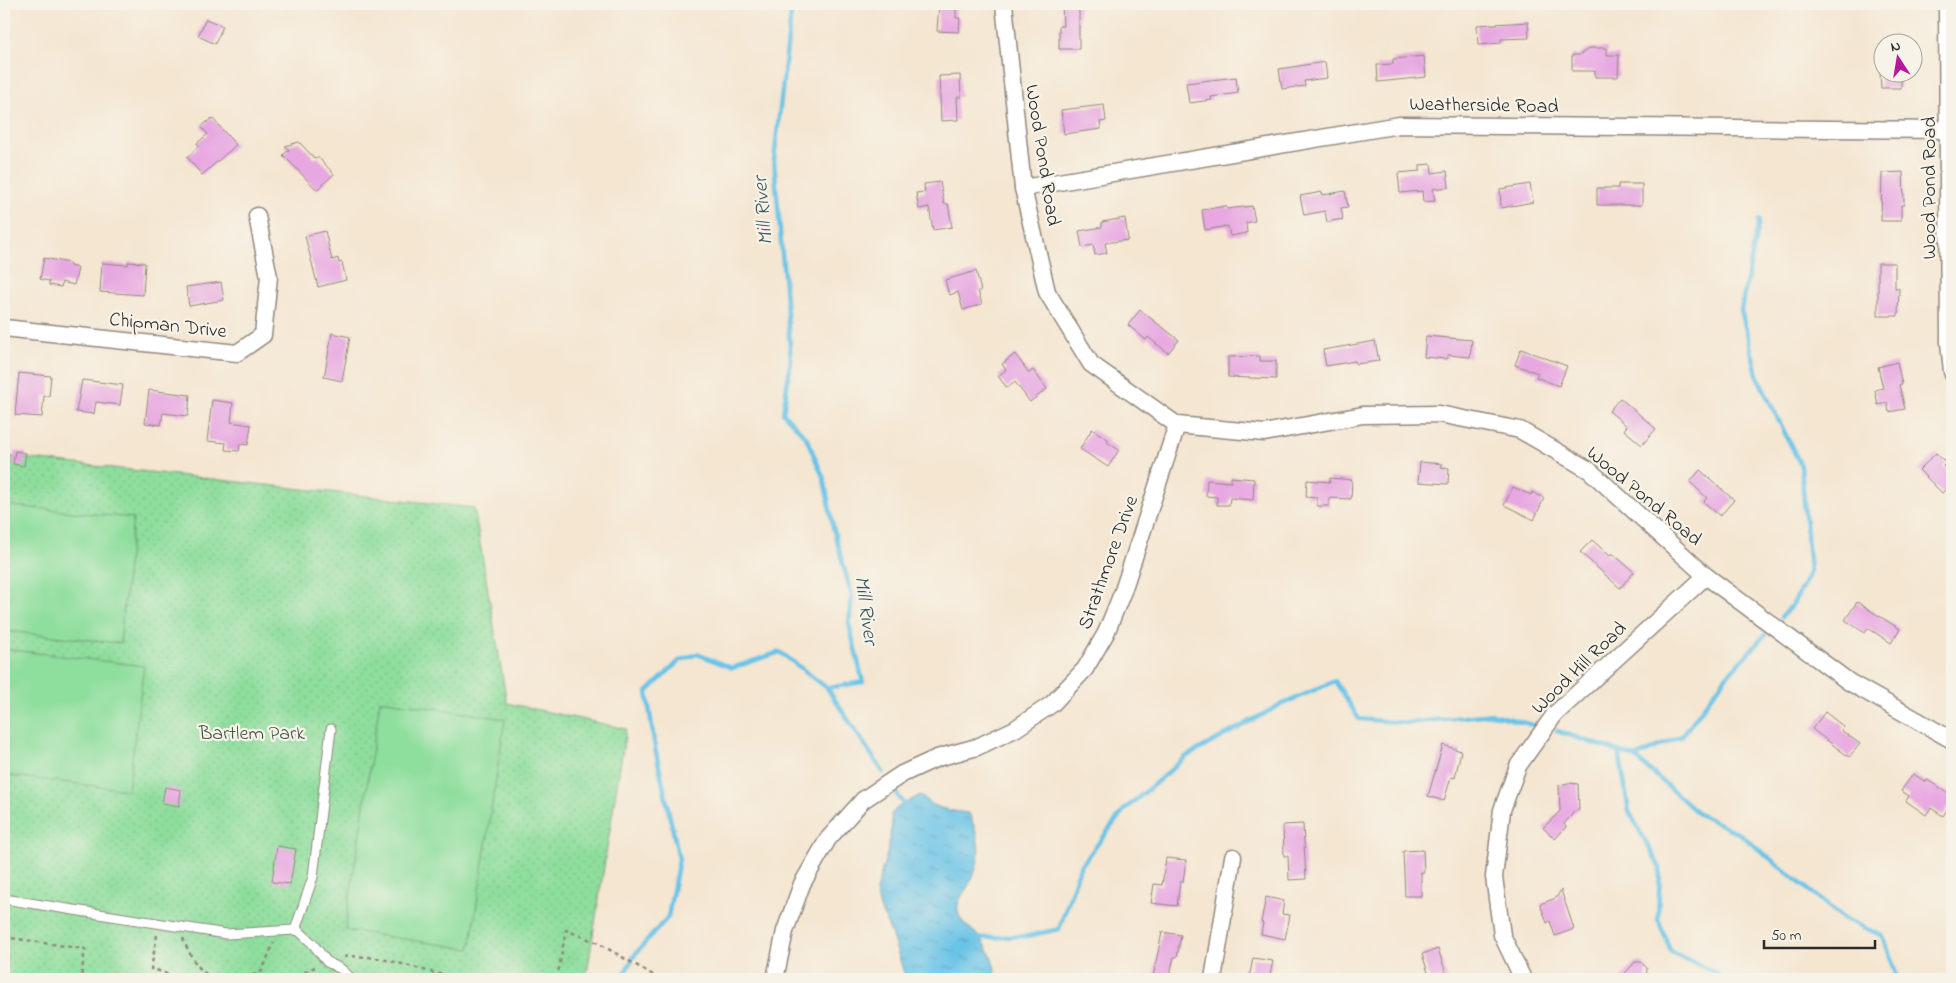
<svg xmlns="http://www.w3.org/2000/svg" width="1956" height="983" viewBox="0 0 1956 983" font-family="'Indie Flower',sans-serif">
<defs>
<pattern id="grass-dots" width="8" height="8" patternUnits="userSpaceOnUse" patternTransform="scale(1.25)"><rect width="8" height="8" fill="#8ede9d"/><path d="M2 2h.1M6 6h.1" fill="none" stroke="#7bbf87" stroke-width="1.8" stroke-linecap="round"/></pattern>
<pattern id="water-ripples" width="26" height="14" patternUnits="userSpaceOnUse" patternTransform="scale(1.25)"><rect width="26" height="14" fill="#6ac4e7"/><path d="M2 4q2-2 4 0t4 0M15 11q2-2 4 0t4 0" fill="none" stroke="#579fbb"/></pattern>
</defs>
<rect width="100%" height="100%" fill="#f7f3e8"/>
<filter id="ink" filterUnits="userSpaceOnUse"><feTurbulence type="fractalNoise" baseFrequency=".02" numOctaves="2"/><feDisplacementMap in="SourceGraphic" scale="10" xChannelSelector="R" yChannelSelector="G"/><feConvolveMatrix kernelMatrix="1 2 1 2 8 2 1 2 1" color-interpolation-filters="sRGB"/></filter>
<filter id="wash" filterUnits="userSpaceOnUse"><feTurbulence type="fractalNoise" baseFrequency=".0096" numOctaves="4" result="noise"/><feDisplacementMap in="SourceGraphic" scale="20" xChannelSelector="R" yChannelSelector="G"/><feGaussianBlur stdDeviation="1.12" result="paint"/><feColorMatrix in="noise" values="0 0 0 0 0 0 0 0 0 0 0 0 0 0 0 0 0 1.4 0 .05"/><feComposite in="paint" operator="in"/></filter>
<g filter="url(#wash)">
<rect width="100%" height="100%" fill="#f4e6d1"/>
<polygon fill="url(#grass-dots)" stroke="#5c8464" points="4,456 474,508 507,703 626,729 586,979 4,979"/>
<g fill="#8ede9d" stroke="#5c8464">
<polygon points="4,505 133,518 120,643 4,631"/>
<polygon points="4,649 144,666 128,790 4,775"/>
<polygon points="380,700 505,719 470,949 345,930"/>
</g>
<path fill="url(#water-ripples)" stroke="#4a7889" d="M920,795C934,809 950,811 969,813C980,840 984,859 968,886C964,893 956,902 958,911C959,924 975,930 982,940C991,952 994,964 997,979H906L891,933L880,908L876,891L888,850L892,823L891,814L897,808Z"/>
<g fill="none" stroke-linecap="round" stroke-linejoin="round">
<g stroke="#6ac4e7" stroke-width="4.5">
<polyline points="1759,220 1741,310 1758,378 1801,466 1810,572 1793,604 1781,617"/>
<polyline points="827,688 883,772"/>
<polyline points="1557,731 1635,757 1699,814 1740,834 1843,918 1883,936 1898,979"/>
<polyline points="1619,751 1629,811 1660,868 1658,919 1671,952 1729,979"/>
<polyline points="1635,757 1682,736 1726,677 1765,635"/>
<polyline points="896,793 904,804"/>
<polyline points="981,938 1028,936 1059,929 1080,867 1124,810 1187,756 1278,706 1335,681 1359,719 1407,723 1492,714 1533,725"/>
<polyline points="621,979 636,953 668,917 679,859 655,748 647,692 679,661 697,654 732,668 780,652 827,688 863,682 849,624 852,596 834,531 824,479 806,437 783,413 791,359 774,160 792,4"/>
</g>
</g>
<g id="blocks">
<g fill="#e7a7e1">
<polygon points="939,4 956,4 956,18 960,18 959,32 937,31"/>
<polygon points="1062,4 1079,4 1079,49 1059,49 1059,26 1063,26"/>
<polygon points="206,19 223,26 215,44 198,36"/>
<polygon points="1528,22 1529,38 1501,39 1501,43 1478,45 1477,25"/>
<polygon points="1590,48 1607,48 1607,55 1619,55 1618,77 1595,77 1595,71 1572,71 1572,55 1579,55"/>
<polygon points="1424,56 1426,77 1378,82 1377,65 1393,64 1393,59"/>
<polygon points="1325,62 1327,78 1304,81 1305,86 1282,89 1279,69"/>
<polygon points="1880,72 1901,72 1901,88 1881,88"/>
<polygon points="960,75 961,97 957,97 958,120 941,121 939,76"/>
<polygon points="1236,77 1238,93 1211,97 1212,100 1189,103 1186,83"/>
<polygon points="1104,105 1106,121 1100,122 1101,129 1064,134 1061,110"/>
<polygon points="212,118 236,145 202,175 187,157 199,146 197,143 208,134 201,127"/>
<polygon points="299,142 315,159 318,157 334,174 317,190 283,155 289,150 285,146"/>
<polygon points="1431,164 1432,173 1447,171 1449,187 1433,189 1435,201 1423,202 1422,191 1400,193 1398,173 1420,171 1420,165"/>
<polygon points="1903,172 1904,205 1901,205 1901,221 1881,221 1882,173"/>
<polygon points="940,182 944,204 948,204 952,227 933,230 929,207 919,209 916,193 925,192 924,184"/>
<polygon points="1530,184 1533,202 1501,208 1500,189"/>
<polygon points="1618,184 1642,184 1642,205 1597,205 1597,188 1618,188"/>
<polygon points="1345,191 1348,207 1341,208 1343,219 1327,222 1325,211 1304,215 1300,196 1322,192 1323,195"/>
<polygon points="1226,206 1227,209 1252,206 1255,221 1246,223 1247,233 1230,236 1228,226 1205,230 1202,210"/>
<polygon points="1125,218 1128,240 1105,243 1107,253 1095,255 1093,245 1082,247 1079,231 1102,227 1102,222"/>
<polygon points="325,231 332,260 338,258 339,263 342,262 346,280 318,287 305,236"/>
<polygon points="44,258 69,263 70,266 78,268 74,285 62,282 61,287 49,285 49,281 40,279"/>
<polygon points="128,262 145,263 143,295 100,292 102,263 128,265"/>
<polygon points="1878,263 1895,263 1895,288 1899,288 1898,316 1878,316"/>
<polygon points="976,271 981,291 978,291 982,304 963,310 958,292 949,295 945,280"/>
<polygon points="221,282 224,300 189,306 186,287"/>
<polygon points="1140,310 1179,340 1168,353 1148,337 1146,340 1128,325"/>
<polygon points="332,333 350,337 342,381 324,377"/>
<polygon points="1426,336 1472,340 1470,357 1448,355 1447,359 1424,357"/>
<polygon points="1375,341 1379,361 1356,364 1355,361 1326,366 1323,350"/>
<polygon points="1521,349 1567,366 1559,386 1536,377 1538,373 1515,365"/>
<polygon points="1015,354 1029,373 1033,370 1047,389 1030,402 1015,382 1007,388 998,376 1006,370 1002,364"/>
<polygon points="1260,356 1260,361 1276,361 1276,379 1228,377 1228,357"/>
<polygon points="1897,362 1902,384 1899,385 1905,409 1889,412 1887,403 1878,405 1875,390 1883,388 1878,367"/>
<polygon points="19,373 51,376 49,396 44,396 42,417 15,415"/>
<polygon points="82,380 123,385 120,405 96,402 94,414 76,412"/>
<polygon points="149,390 190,395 188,416 163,413 161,425 145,423"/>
<polygon points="1620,398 1656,429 1642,445 1624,430 1627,426 1609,411"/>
<polygon points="212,400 233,403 231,422 251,425 248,445 240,444 239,451 225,450 226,443 207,441"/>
<polygon points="1092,429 1109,440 1107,442 1119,450 1108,467 1080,449"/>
<polygon points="15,451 26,453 24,466 13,464"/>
<polygon points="1936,453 1946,463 1943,466 1952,475 1952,483 1942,493 1919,470"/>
<polygon points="1420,462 1442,464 1441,467 1449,468 1448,484 1418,482"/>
<polygon points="1700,470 1734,500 1720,516 1706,504 1704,501 1707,498 1690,482"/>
<polygon points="1231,477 1254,479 1253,500 1230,498 1229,505 1217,505 1217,497 1206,496 1207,480 1231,482"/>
<polygon points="1330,478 1352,480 1351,499 1329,498 1329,506 1317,506 1317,498 1306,497 1307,480 1330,482"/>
<polygon points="1513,487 1531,495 1532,492 1544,498 1534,520 1504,505"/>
<polygon points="1592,540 1610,556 1612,553 1634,572 1620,588 1580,552"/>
<polygon points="1857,602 1900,629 1891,643 1868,628 1865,633 1845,620"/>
<polygon points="1825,712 1844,727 1841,730 1860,744 1849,757 1812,729"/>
<polygon points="1443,745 1461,751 1455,778 1451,777 1444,801 1428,796"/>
<polygon points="1913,774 1926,782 1927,780 1952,795 1952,802 1943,816 1931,808 1926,815 1906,801 1909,796 1901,791"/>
<polygon points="1569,783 1578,784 1579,810 1575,811 1564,824 1566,827 1555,839 1543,828 1560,811 1559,785"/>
<polygon points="165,787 181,790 179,806 162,803"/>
<polygon points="1303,824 1306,879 1289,880 1288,856 1284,856 1283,825"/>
<polygon points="277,846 296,849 290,884 272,882"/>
<polygon points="1423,850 1424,872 1421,872 1421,896 1405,896 1403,851"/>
<polygon points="1166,858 1186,860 1183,882 1180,882 1177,906 1151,903 1154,884 1162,885"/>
<polygon points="1561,890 1574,929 1555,936 1550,921 1547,923 1540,904 1556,898"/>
<polygon points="1266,897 1284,901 1282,914 1290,915 1285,939 1261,934 1263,923 1261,922"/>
<polygon points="1162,932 1181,935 1177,957 1174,957 1169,979 1153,977"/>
<polygon points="1438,949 1448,979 1430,979 1422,954"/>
<polygon points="1253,958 1273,961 1269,979 1249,979"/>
<polygon points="1635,962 1641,962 1647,968 1646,979 1620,979"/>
</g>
</g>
</g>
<g filter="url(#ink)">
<use href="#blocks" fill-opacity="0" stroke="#90887e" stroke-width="1"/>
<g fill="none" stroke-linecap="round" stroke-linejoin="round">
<g stroke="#90887e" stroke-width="11">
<g id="service">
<polyline points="4,899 226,934 295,930 299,931 313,944 327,962 341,969 352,979"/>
<polyline points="295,930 313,877 331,729"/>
</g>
</g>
<g stroke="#90887e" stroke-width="19">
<g id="minor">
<polyline points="1004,4 1023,188 1047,292 1091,364 1177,425 1264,433 1363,415 1439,414 1520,430 1589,470 1706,576 1849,682 1952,740"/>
<polyline points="1947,4 1949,342 1952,372"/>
<polyline points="1023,188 1399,125 1949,130"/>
<polyline points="4,328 237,353 263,335 269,277 257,216"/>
<polyline points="775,979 785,931 802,884 828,839 863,800 902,774 937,758 977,747 1015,729 1052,704 1085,669 1106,633 1123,591 1177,425"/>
<polyline points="1213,979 1233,857"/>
<polyline points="1523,979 1502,935 1494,877 1502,810 1518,766 1555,714 1706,576"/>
</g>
</g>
<g stroke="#90887e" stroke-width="2.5" stroke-dasharray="4 4" stroke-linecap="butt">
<polyline points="157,935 151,969 163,972 174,979"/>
<polyline points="4,937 85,949 81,979"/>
<path d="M183,938C189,954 198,973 216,979"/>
<path d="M344,957C387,952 428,977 471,979"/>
<polyline points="245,979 262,971 274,942"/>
<polyline points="290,979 315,967"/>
<polyline points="557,979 566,930 598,943 660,979"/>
</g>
<use href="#service" stroke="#fff" stroke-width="9"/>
<use href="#minor" stroke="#fff" stroke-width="16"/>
</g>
</g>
<g text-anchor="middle" stroke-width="4.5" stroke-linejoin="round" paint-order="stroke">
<g font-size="20" fill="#2b2b2b" stroke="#f7f3e8">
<text transform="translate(1484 104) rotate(1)" y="7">Weatherside Road</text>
<text transform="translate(1044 155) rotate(81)" y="7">Wood Pond Road</text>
<text transform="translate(1928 188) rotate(-90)" y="7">Wood Pond Road</text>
<text transform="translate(168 324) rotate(6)" y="7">Chipman Drive</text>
<text transform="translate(1645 495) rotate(40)" y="7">Wood Pond Road</text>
<text transform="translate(1107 562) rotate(-70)" y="7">Strathmore Drive</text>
<text transform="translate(1578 667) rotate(-44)" y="7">Wood Hill Road</text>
</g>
<g font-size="20" fill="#445848" stroke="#f7f3e8">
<text x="252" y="739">Bartlem Park</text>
</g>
<g font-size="21" font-style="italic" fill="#3e5963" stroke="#f7f3e8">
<text transform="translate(762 211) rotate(-95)" y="7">Mill River</text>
<text transform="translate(867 610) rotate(82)" y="7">Mill River</text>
</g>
</g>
<rect width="1956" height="983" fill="none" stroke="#f7f3e8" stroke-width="20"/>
<g transform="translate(1898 58) rotate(348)"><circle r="24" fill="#f7f3e8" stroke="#a5a39c"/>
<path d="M0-4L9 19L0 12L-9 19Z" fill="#b5179e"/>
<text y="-8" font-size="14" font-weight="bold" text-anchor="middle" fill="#2b2b2b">N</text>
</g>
<path d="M1764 940v8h111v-8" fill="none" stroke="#2b2b2b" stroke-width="2.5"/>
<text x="1771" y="940" font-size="15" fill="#2b2b2b" stroke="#f7f3e8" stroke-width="4" paint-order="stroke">50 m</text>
</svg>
